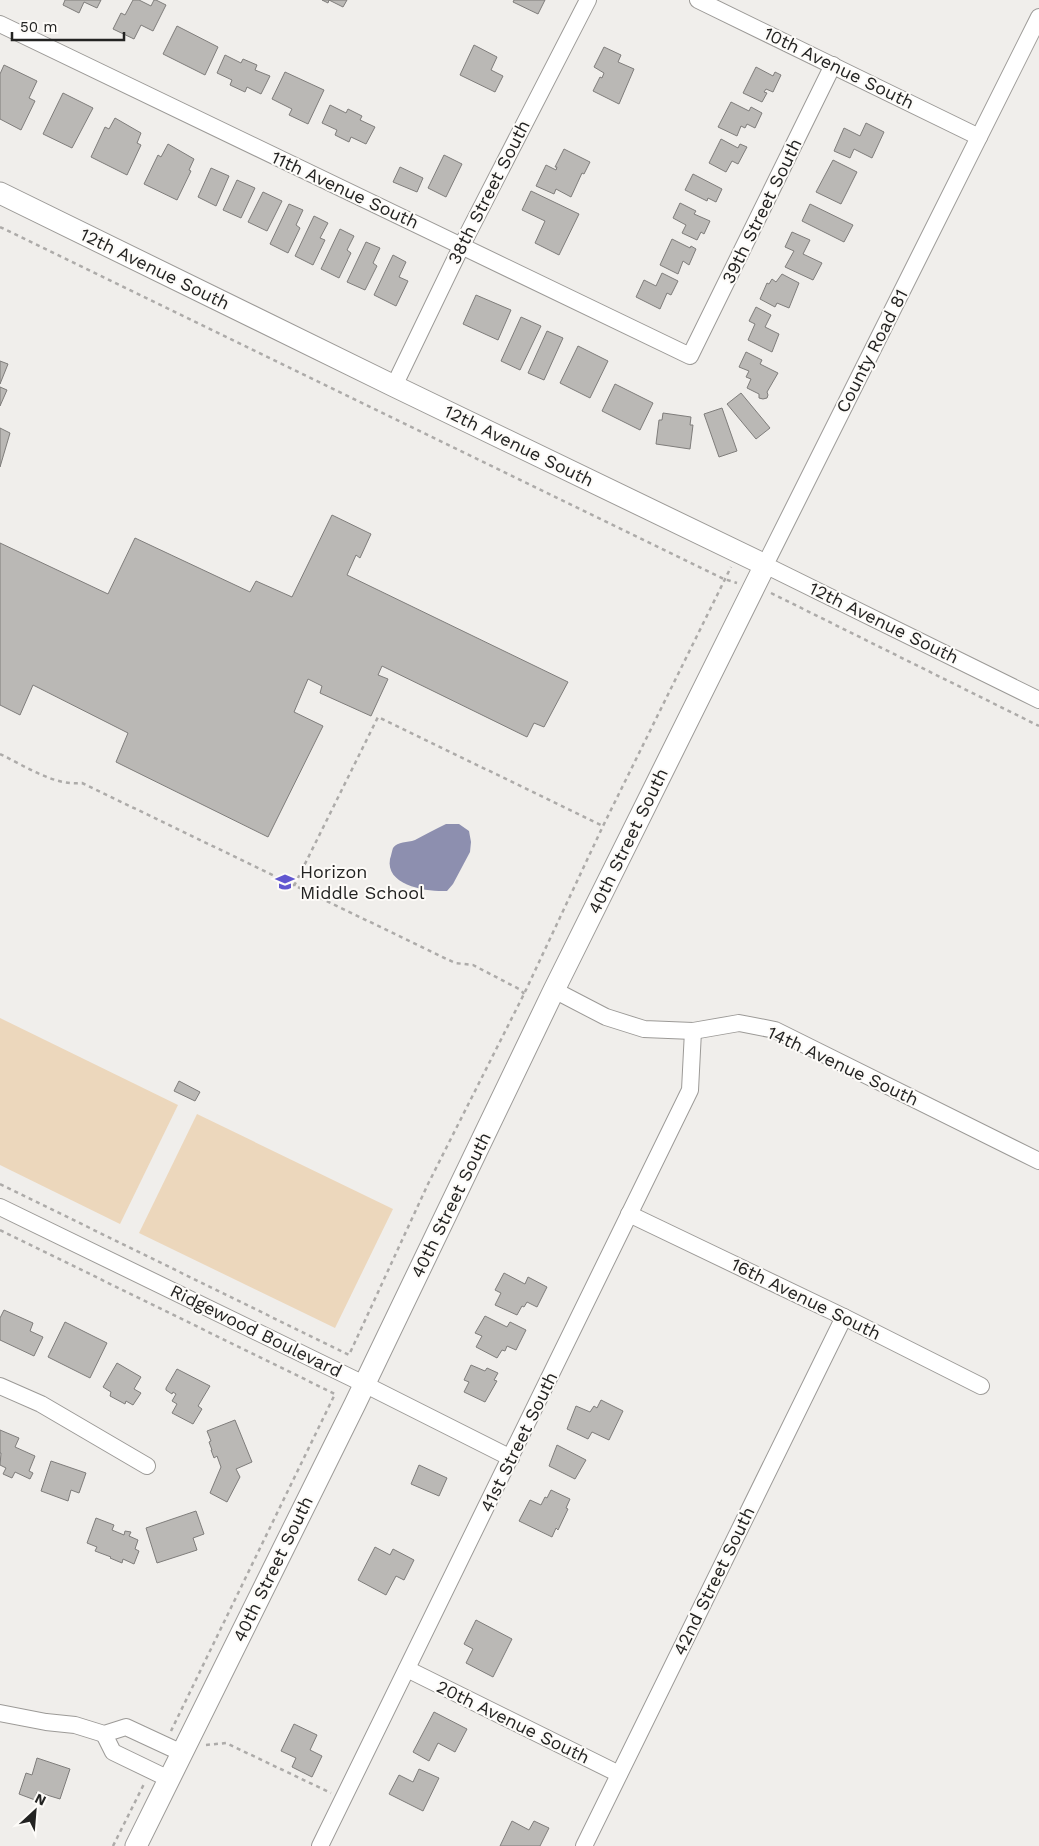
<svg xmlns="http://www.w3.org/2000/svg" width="1039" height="1846" viewBox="0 0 1039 1846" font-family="'Work Sans',sans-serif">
<rect width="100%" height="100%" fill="#f0eeeb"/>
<g fill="#ecd7bc">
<polygon points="0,1018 178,1105 120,1224 0,1165"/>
<polygon points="197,1114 393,1209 335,1328 139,1233"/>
</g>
<path fill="#8d8faf" d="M446,824H459L469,831L471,842L470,852L453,884L447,891C428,892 385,886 390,859C391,856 392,851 393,848C398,841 407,843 415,840C425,835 435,829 446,824Z"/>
<g fill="#bab8b5" stroke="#7f7d7b">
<polygon points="65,0 101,0 97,8 84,2 79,13 63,5"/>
<polygon points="133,0 139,0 151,6 154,0 156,0 166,5 153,31 141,25 134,39 113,29 121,13 125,15"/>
<polygon points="322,0 347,0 343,7 329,0 328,3"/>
<polygon points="514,0 545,0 538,14 513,2"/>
<polygon points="177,26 218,47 205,75 163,54"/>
<polygon points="474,45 497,57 491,70 503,76 495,92 460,75"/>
<polygon points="604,47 621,55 618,62 634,69 619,104 593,91 600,77 602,78 604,73 594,67"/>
<polygon points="225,55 241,63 243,59 257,65 255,70 270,76 261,94 247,87 245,92 230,85 232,80 217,73"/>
<polygon points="4,65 37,81 29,98 35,101 21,130 0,119 0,74"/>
<polygon points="756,67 773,76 775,72 781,75 773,92 766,89 764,92 767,93 762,102 743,93"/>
<polygon points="285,72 324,90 308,124 289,115 292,109 272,99"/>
<polygon points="63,93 93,108 72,148 43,134"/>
<polygon points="731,102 749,111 751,107 762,113 755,128 747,124 745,128 741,126 737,136 718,127"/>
<polygon points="330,105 346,113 348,109 362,116 360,120 375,127 366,144 351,137 349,142 335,135 337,130 322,123"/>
<polygon points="115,118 141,133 137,143 141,145 127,175 91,157 105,127 109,129"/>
<polygon points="866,123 884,132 872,158 854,149 850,158 834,151 844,128 860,136"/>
<polygon points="721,139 738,148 740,144 747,147 738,164 732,161 726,172 709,163"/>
<polygon points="168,144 194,159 189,170 191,171 177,200 144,184 158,155 161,157"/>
<polygon points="564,149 590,162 584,174 582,173 571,197 556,189 554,194 536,186 546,165 556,170 557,167 555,167"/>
<polygon points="444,155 462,164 446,197 428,188"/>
<polygon points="833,160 857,172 841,204 816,192"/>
<polygon points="400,167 423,178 417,192 393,182"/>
<polygon points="211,168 229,176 216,206 198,197"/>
<polygon points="693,174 722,189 716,202 708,198 707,201 685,190"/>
<polygon points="237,180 255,188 241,218 223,210"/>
<polygon points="531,191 579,214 559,255 535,243 545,221 522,210"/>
<polygon points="263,192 282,201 267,231 248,222"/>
<polygon points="680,203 696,211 694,214 710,221 704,234 701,232 697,240 682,233 686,225 673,218"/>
<polygon points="289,204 303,210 296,225 300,228 288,253 270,244"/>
<polygon points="810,204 853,225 844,242 802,221"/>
<polygon points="314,216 328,223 320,238 325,240 313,265 295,256"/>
<polygon points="340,229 354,236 347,250 351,253 339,278 321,269"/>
<polygon points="792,232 810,240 803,254 822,263 813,280 785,267 794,251 785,247"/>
<polygon points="672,239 690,248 691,246 696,249 689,265 683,261 678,274 660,265"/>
<polygon points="366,242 380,248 373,263 377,266 365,290 347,282"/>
<polygon points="393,255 406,262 399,277 408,281 396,306 374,295"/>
<polygon points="662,273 678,281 671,295 667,293 660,309 636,297 644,280 656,286"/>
<polygon points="782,274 799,283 789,308 777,303 775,307 760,299 767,283 769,284 772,279 776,282"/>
<polygon points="476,295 511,310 498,340 463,324"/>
<polygon points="756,307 771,315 765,327 779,334 772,352 748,340 755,324 749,321"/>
<polygon points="521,317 541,326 520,370 501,361"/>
<polygon points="547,331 563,338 544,380 528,373"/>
<polygon points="578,346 608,361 590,398 560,383"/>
<polygon points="746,352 762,360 760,364 778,373 767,392 768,395 767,398 763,399 759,398 759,394 747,388 751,379 746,377 749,371 739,367"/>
<polygon points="0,361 8,364 0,384"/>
<polygon points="615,384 653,403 640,430 602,411"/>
<polygon points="0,387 7,390 0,406"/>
<polygon points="741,393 770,428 756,439 727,404"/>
<polygon points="722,408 737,451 719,457 704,414"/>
<polygon points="663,413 691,417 690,425 693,425 690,449 656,444 659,420 662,420"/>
<polygon points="0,428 10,433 0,467"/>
<polygon points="332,515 371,534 360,558 356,555 347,575 568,682 544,727 534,723 527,737 382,666 378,675 388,679 371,716 320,693 322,686 308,679 294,712 323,726 268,837 116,762 128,733 33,685 20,715 0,705 0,543 108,594 135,538 250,592 256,581 292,597"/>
<polygon points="179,1081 200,1092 195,1101 174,1091"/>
<polygon points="504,1273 523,1283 525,1284 528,1277 547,1287 537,1307 527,1302 524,1307 522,1306 517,1315 495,1305 501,1293 495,1290"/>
<polygon points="4,1310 33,1323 30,1331 43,1337 34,1356 0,1340 0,1318"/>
<polygon points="485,1316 507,1327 510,1322 526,1330 516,1350 507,1346 505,1351 502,1350 497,1358 476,1347 482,1336 475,1333"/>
<polygon points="65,1322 107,1343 90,1378 48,1357"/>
<polygon points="117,1363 141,1377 134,1389 141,1393 133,1405 126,1401 125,1404 110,1396 111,1392 103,1387"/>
<polygon points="471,1365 485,1371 487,1368 498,1373 494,1380 497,1381 485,1402 464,1392 469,1382 464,1380"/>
<polygon points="177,1369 210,1386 198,1406 202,1409 193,1424 172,1413 177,1404 172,1401 176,1394 173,1392 172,1394 166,1390 166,1388"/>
<polygon points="601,1400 623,1411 609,1440 592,1432 588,1439 567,1429 576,1406 590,1412 594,1406 597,1408"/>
<polygon points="235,1420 252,1462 236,1469 240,1477 227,1502 210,1493 221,1467 217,1456 214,1458 211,1450 212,1450 209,1442 211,1441 207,1431"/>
<polygon points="0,1430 19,1438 15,1447 35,1456 29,1471 33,1473 30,1479 15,1472 12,1478 3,1474 6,1468 0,1465 1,1453 0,1453"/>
<polygon points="557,1445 586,1460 575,1479 549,1466"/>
<polygon points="51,1461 86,1473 79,1493 71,1490 68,1501 41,1491"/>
<polygon points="419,1465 447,1478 439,1496 411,1484"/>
<polygon points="551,1490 570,1499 566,1508 568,1509 558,1530 556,1528 552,1537 519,1521 530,1500 541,1505 545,1497 547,1498"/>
<polygon points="196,1511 204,1534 193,1538 197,1550 157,1563 146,1528"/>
<polygon points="96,1518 114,1525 112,1530 124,1535 125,1531 131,1532 129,1536 138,1540 135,1549 139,1551 134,1564 123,1559 122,1563 110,1558 111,1557 95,1551 97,1547 87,1543"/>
<polygon points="375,1547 390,1555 393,1549 414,1560 404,1580 396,1576 386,1595 358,1580"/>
<polygon points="476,1620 512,1639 493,1677 466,1663 473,1649 464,1644"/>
<polygon points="434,1712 467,1729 455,1752 438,1743 429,1761 413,1752"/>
<polygon points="294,1724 317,1735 310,1750 322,1756 312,1777 292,1767 296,1758 281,1751"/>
<polygon points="37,1758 70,1769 60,1799 37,1792 35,1800 19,1794 26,1773 32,1775"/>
<polygon points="419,1769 439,1778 423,1811 389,1794 399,1775 413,1782"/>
<polygon points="512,1821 529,1830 534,1821 549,1828 540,1846 500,1846"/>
</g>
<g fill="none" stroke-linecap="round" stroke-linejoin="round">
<g stroke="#9c9a97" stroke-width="18">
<g id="minor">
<polyline points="698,0 979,137"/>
<polyline points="1039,17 765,565 1039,700"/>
<polyline points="0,24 690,356 833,65"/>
<polyline points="394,386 462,245 588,0"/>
<polyline points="554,990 606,1017 644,1029 693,1031 739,1023 775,1030 1039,1161"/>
<polyline points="0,1207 364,1384 511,1458"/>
<polyline points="629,1214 844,1317 981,1386"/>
<polyline points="0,1386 41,1404 147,1466"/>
<polyline points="407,1669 619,1774"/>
<polyline points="0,1713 46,1722 75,1725 104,1734 126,1727 182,1753"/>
<polyline points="104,1734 113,1752 169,1779"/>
<polyline points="320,1846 690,1090 693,1031"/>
<polyline points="584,1846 844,1317"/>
</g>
</g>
<g stroke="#9c9a97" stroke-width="23">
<polyline id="tertiary" points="0,193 394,386 765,565 554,990 355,1404 136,1846"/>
</g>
<g stroke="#adaba9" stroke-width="2.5" stroke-dasharray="4 4" stroke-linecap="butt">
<polyline points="0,227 724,579 737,583"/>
<polyline points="771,593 1039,726"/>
<path d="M0,754C25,766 54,786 82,783L455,963L473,965L521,990L524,994"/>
<polyline points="294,886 378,717 603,826"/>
<polyline points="0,1184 349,1355 428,1184 524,994 603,826 731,567"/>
<polyline points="0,1230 335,1394 171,1731"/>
<polyline points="206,1745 226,1743 331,1793"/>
<polyline points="113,1846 145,1782"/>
</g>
<use href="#minor" stroke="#fff" stroke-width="16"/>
<use href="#tertiary" stroke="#fff" stroke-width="21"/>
</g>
<defs>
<g id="school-bare" transform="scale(1.5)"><path d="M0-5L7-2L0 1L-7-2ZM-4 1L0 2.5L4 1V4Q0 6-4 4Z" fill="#6157d0" stroke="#fdfbf8" stroke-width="2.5" paint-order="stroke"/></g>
</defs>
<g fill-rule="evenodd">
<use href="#school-bare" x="285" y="882"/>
</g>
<g text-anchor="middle" stroke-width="4" stroke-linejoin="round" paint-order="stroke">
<g font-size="18" fill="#232322" stroke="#fdfbf8">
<text transform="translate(839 68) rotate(26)" y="6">10th Avenue South</text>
<text transform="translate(345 190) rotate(25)" y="6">11th Avenue South</text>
<text transform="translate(489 192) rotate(-63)" y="6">38th Street South</text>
<text transform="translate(762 211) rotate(-64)" y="6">39th Street South</text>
<text transform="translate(155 269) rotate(26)" y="6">12th Avenue South</text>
<text transform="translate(872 351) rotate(-63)" y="6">County Road 81</text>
<text transform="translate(519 446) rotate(26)" y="6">12th Avenue South</text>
<text transform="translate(884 623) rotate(26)" y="6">12th Avenue South</text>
<text transform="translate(628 841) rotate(-64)" y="6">40th Street South</text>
<text transform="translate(843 1066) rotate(25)" y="6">14th Avenue South</text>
<text transform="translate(451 1205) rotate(-64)" y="6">40th Street South</text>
<text transform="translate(806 1299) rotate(26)" y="6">16th Avenue South</text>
<text transform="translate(256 1331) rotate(26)" y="6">Ridgewood Boulevard</text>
<text transform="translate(519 1442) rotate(-64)" y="6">41st Street South</text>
<text transform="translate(273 1569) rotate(-64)" y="6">40th Street South</text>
<text transform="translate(714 1581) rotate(-64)" y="6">42nd Street South</text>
<text transform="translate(513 1722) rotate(26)" y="6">20th Avenue South</text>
</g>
<g font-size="18" fill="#232322" stroke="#fdfbf8" text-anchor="start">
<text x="300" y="878">Horizon<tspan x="300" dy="21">Middle School</tspan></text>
</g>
</g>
<g transform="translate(35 1811) rotate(26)" stroke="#fdfbf8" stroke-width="4" paint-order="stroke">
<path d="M0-4L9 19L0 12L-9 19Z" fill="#232322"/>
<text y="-8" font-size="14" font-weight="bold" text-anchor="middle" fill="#232322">N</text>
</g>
<path d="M12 32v8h112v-8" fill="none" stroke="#232322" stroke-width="2.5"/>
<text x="20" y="32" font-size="15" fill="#232322" stroke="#fdfbf8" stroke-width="4" paint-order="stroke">50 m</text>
</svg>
